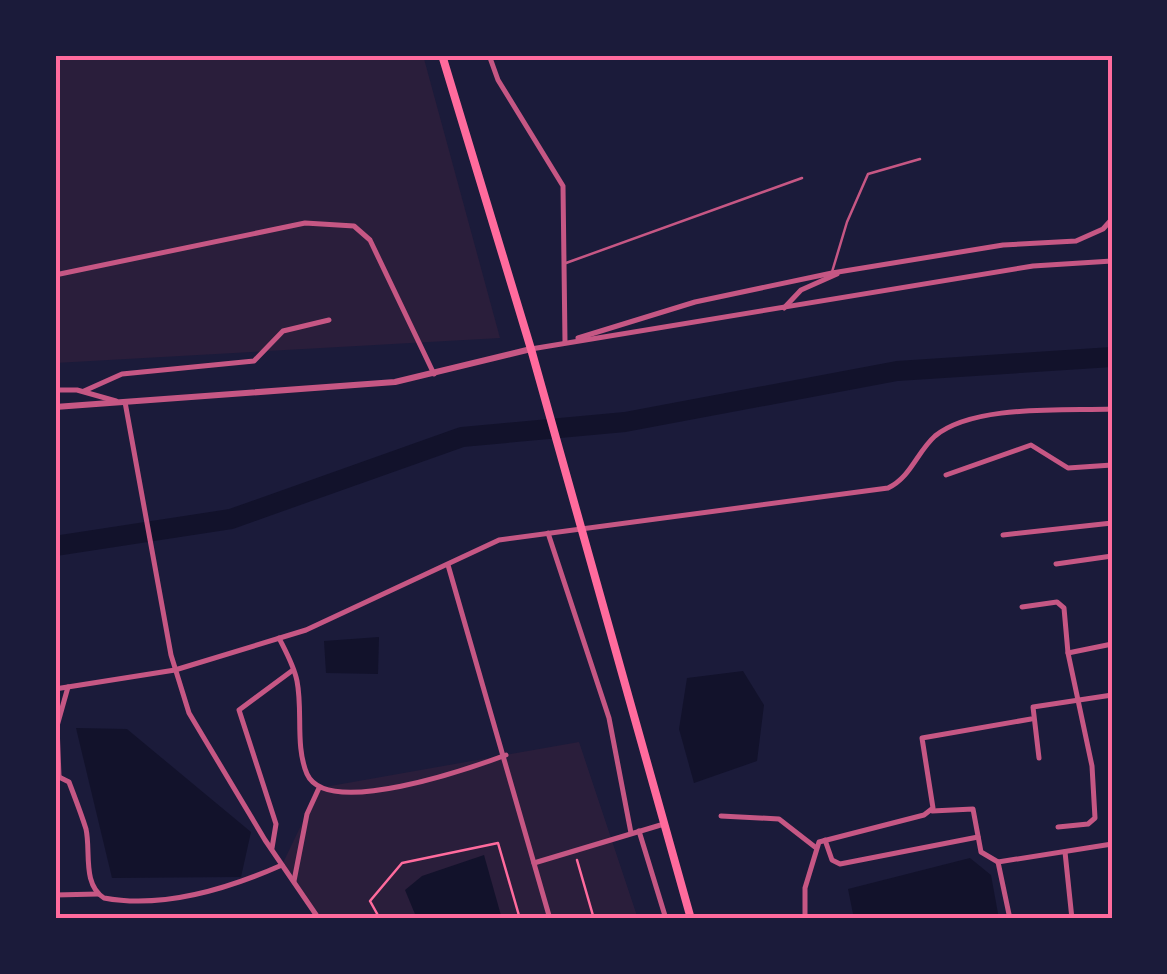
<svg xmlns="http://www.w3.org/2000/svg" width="1167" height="974" viewBox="0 0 1167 974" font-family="'Sofia Sans Condensed',sans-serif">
<rect width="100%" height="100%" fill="#1b1b3a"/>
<g fill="#2a1e3b">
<polygon points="55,55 423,55 500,338 55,363"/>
<polygon points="579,742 638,919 321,919 282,865 319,788"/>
</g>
<g fill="#12122b">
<polygon points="379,637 378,674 326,673 324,641"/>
<polygon points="743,671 764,705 757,761 694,783 679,729 687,678"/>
<polygon points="76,728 127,729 251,832 241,877 112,878"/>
<polygon points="484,855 502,919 417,919 405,890 422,876"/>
<polygon points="970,858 991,875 999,919 854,919 848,889"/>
</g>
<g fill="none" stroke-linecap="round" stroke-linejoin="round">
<polyline stroke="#12122b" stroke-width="20" points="55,546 231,519 462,437 625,422 897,371 1112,357"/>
<g stroke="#ff6b9d" stroke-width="2.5">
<polyline points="577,860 594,919"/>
<polyline points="380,919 370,901 402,863 498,843 520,919"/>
</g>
<g stroke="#c65784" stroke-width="2.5">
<polyline points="566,263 802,178"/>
<polyline points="832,272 847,222 868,174 920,159"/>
</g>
<g stroke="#c65784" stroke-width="5">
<polyline points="489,55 498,80 563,186 565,342"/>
<polyline points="55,275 305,223 354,226 370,240 434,374"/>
<polyline points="784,308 801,290 837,274"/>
<polyline points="578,338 695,302 832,273 1003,245 1076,241 1103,229 1112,219"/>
<polyline points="531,349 1033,266 1112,261"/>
<polyline points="55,390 77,390 116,401"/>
<polyline points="84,391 122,374 254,361 283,331 329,320"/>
<polyline points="125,402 171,655 189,713 265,840 319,919"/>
<polyline points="946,475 1031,445 1068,468 1112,465"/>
<polyline points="548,533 609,718 631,833"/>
<polyline points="1003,535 1112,523"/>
<polyline points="1056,564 1112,556"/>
<polyline points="448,565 550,919"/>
<polyline points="1022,607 1057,602 1064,608 1068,653 1092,766 1095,818 1088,824 1058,827"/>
<path d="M279,638C286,652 294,666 297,681C303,711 295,746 307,774C327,819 471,768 506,755"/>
<polyline points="1068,653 1112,644"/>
<path d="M55,689L175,670L306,630L499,540L888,488C911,477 917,452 935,436C974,404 1064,411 1112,409"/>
<polyline points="1039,758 1033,707 1112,695"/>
<path d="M55,775L69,782C75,798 81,813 86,829C91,851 82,884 104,898C162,909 230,888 282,865"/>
<polyline points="59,776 57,726 68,687"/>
<polyline points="932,811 973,809 981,852 998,862 1112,844"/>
<polyline points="721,816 779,819 815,847"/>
<polyline points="639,831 666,919"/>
<polyline points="825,840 832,860 840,864 978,837"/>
<polyline points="272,848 276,824 239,710 293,670"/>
<polyline points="1065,852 1072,919"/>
<polyline points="998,862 1010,919"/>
<polyline points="534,863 664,824"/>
<polyline points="294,881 307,814 319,788"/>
<polyline points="55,895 98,894"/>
<polyline points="805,919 805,888 819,842 924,815 933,808 922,738 1031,719"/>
</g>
<polyline stroke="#c65784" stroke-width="6" points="55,407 395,382 531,349"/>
<polyline stroke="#ff6b9d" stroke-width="8" points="442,55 531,349 691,919"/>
</g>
<rect width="1167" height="974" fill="none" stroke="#1b1b3a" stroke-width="115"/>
<rect x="58" y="58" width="1052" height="858" fill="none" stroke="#ff6b9d" stroke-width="4"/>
</svg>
